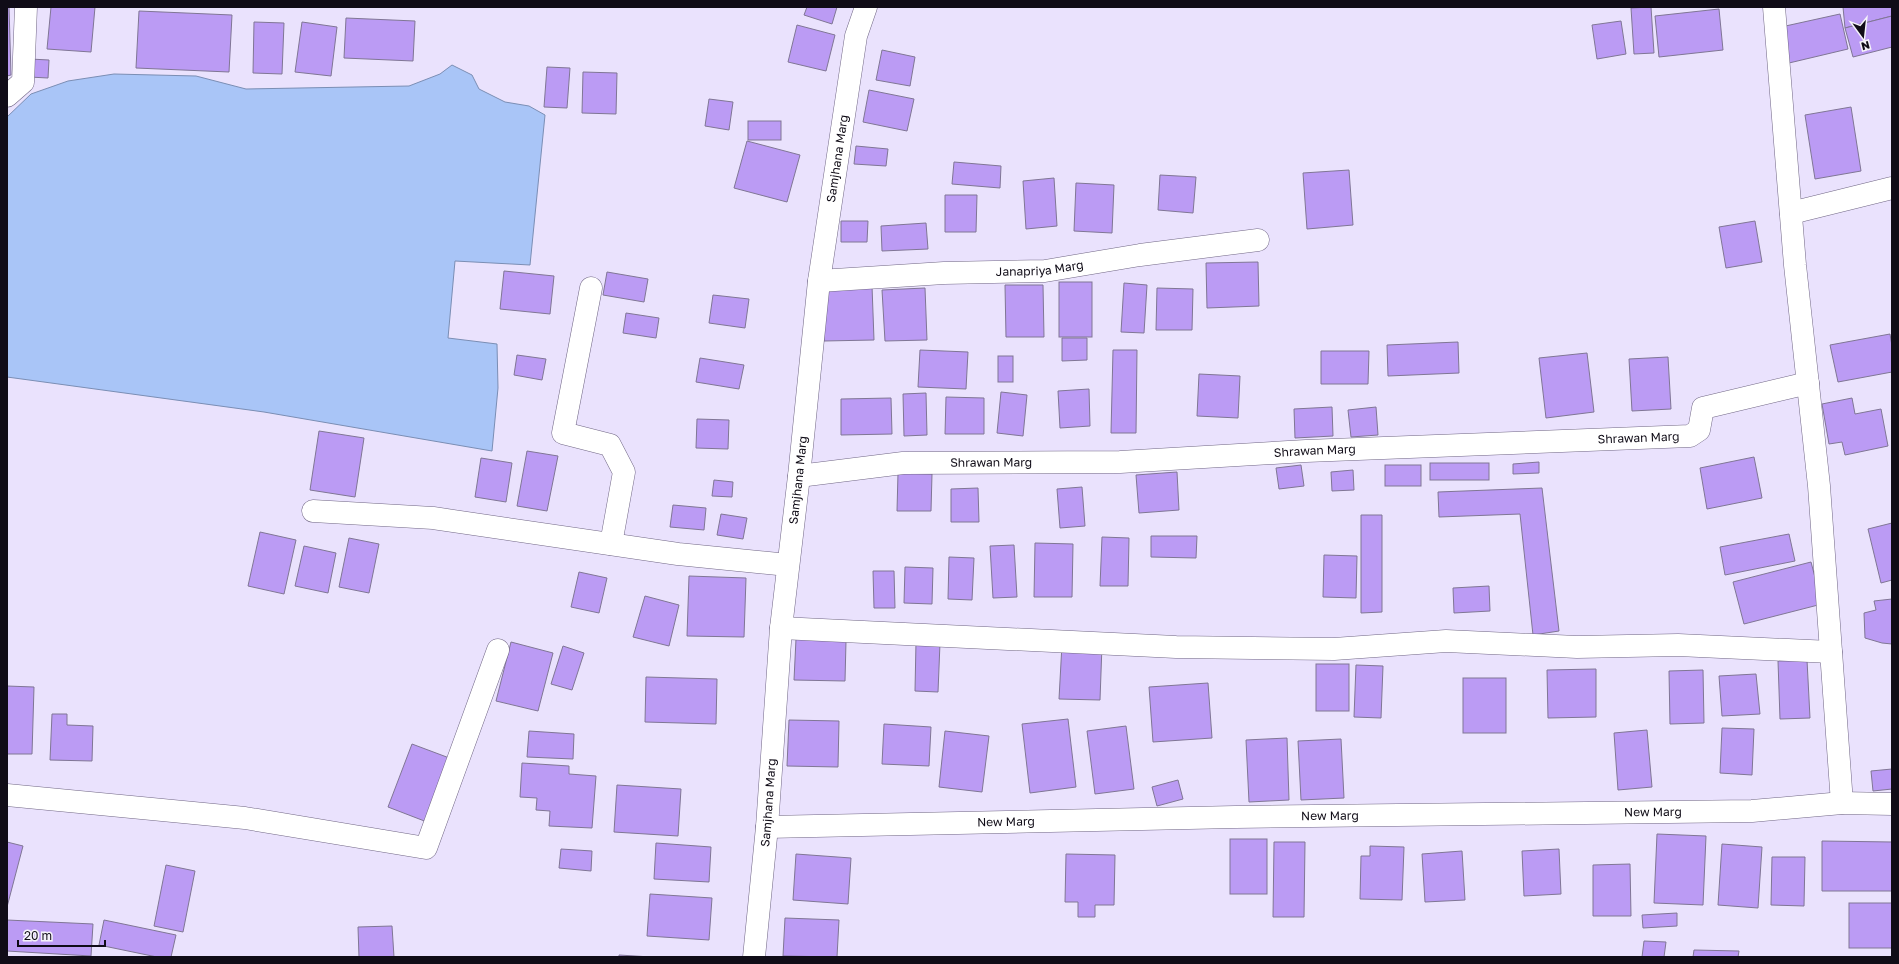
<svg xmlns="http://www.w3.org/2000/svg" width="1899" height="964" viewBox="0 0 1899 964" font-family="'Golos Text',sans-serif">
<rect width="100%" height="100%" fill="#eae2fd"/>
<polygon fill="#a9c5f7" stroke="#7b8eb4" points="452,65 472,75 479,89 505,102 529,106 545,115 530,265 455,261 448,338 497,344 498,388 492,451 264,412 7,377 7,117 31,94 68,81 114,74 196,76 246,89 409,86 440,74"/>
<g fill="#bb9bf4" stroke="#807695">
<polygon points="7,7 9,7 11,75 7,76"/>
<polygon points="51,7 95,7 91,52 47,49"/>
<polygon points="807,7 837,7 832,24 804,15"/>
<polygon points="1651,7 1654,53 1634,54 1631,8"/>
<polygon points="1843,7 1892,7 1892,16 1845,28"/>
<polygon points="1719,9 1723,50 1659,57 1655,16"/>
<polygon points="139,11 232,15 229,72 136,68"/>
<polygon points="1840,14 1848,49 1789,63 1781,27"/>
<polygon points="1892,16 1892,47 1853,57 1845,28"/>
<polygon points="346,18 415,21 413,61 344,58"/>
<polygon points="1621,21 1626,54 1597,59 1592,25"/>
<polygon points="254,22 284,23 282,74 253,73"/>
<polygon points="302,22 337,27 331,76 295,72"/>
<polygon points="797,25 835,35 826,71 788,62"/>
<polygon points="882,50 915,57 910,86 876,80"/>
<polygon points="30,59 49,60 48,78 29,77"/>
<polygon points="547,67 570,68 567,108 544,107"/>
<polygon points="583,72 617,73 616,114 582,113"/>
<polygon points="869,90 914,99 907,131 863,122"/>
<polygon points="709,99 733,102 729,130 705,126"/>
<polygon points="1851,107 1861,171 1815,179 1805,115"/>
<rect x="748" y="121" width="33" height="19"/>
<polygon points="747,141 800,155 787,202 734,188"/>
<polygon points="856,146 888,149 886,166 854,164"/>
<polygon points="954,162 1001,166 1000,188 952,184"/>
<polygon points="1349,170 1353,225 1307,229 1303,173"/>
<polygon points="1160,175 1196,177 1193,213 1158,210"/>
<polygon points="1054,178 1057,226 1026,229 1023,181"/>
<polygon points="1076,183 1114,185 1112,233 1074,231"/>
<polygon points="945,195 977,195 976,232 945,232"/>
<polygon points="841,221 868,221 867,242 841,242"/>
<polygon points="1755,221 1762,262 1726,268 1719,227"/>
<polygon points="926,223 928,249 882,251 881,226"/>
<polygon points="1258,262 1259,306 1207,308 1206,263"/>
<polygon points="504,271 554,276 550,314 500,309"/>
<polygon points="607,272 648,279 644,302 603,295"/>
<rect x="1059" y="282" width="33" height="55"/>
<polygon points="1124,283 1147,285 1144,333 1121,332"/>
<polygon points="1005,285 1043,285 1044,337 1006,337"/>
<polygon points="872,286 874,340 824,341 823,287"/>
<polygon points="925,288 927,340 885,341 882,290"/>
<polygon points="1157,288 1193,289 1192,330 1156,330"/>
<polygon points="713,295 749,299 745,328 709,323"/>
<polygon points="626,313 659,318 656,338 623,333"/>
<polygon points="1890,334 1892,346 1892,372 1838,382 1830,345"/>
<polygon points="1062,338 1087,338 1087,360 1062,361"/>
<polygon points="1458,342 1459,373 1388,376 1387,345"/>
<polygon points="920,350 968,352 966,389 918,387"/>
<polygon points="1113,350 1137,350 1136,433 1111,433"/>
<polygon points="1321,351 1369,351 1368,384 1321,384"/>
<polygon points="1587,353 1594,412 1546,418 1539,358"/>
<polygon points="517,355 546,359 542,380 514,375"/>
<rect x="998" y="356" width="15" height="26"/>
<polygon points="1668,357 1671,409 1632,411 1629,359"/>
<polygon points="700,358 744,365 739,389 696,382"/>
<polygon points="1199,374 1240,376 1238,418 1197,416"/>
<polygon points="1089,389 1090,426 1060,428 1058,391"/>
<polygon points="1001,392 1027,395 1023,436 997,433"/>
<polygon points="926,393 927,435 904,436 903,394"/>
<polygon points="946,397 984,398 984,434 945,434"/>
<polygon points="891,398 892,434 841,435 841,399"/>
<polygon points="1852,398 1855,414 1881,409 1888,446 1845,455 1842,442 1829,444 1822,404"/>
<polygon points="1332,407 1333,436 1295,438 1294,409"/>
<polygon points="1376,407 1378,435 1351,437 1348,410"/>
<polygon points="697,419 729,420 728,449 696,448"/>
<polygon points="319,431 364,438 355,497 310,490"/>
<polygon points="527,451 558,456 547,511 517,506"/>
<polygon points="1754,457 1762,498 1707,509 1700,468"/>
<polygon points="481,458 512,463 506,502 475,497"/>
<polygon points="1539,462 1539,473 1513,474 1513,464"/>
<rect x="1430" y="463" width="59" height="17"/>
<polygon points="1301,465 1304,486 1279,489 1276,468"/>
<rect x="1385" y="465" width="36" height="21"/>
<polygon points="1353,470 1354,490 1332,491 1331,472"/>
<polygon points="1177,472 1179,510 1139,513 1136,475"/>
<polygon points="898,473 932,474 931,511 897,511"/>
<polygon points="714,480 733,482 732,497 712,496"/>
<polygon points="1082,487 1085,526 1060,528 1057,489"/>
<polygon points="978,488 979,522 951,522 951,489"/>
<polygon points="1542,488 1559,631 1533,635 1520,514 1439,517 1438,492"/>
<polygon points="673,505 706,508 704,530 670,527"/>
<polygon points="721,514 747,518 743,539 717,535"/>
<polygon points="1361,515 1382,515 1382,612 1361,613"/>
<polygon points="1892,523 1892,580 1881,583 1868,529"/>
<polygon points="260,532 296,540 284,594 248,586"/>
<polygon points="1789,534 1795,561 1725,575 1720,547"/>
<polygon points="1151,536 1197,536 1196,558 1151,557"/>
<polygon points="1102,537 1129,538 1128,586 1100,586"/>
<polygon points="349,538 379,544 369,593 339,587"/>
<polygon points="1035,543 1073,544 1072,597 1034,597"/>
<polygon points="1014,545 1017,597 993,598 990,546"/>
<polygon points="304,546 336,553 328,593 295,586"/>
<polygon points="1324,555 1357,556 1356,598 1323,597"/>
<polygon points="949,557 974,558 972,600 948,599"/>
<polygon points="1811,562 1822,604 1744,624 1733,582"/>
<polygon points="905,567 933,568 932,604 904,603"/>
<polygon points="873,571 894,571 895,608 874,608"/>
<polygon points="579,572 607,578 599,613 571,607"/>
<polygon points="689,576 746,578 744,637 687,636"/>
<polygon points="1489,586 1490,611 1454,613 1453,588"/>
<polygon points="645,596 679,605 669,646 633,637"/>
<polygon points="1892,599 1892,644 1882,643 1865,638 1864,613 1876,610 1874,601"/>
<polygon points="796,639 846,641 845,681 794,680"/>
<polygon points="511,642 553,653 538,711 496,701"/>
<polygon points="916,642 940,643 938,692 915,691"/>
<polygon points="1062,644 1102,645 1100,700 1059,699"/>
<polygon points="563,646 584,653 572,690 551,684"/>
<polygon points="1807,660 1810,718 1780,719 1778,661"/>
<rect x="1316" y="664" width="33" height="47"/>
<polygon points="1356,665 1383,666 1381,718 1354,717"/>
<polygon points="1596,669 1596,717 1548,718 1547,670"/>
<polygon points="1703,670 1704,723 1670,724 1669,671"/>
<polygon points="1756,674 1760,714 1722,716 1719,676"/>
<polygon points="646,677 717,679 716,724 645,722"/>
<rect x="1463" y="678" width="43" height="55"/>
<polygon points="1208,683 1212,738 1153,742 1149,687"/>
<polygon points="7,686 34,687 32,754 7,754"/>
<polygon points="52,714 67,714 67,725 93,726 92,761 50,760"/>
<polygon points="1068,719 1076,787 1030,793 1022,724"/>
<polygon points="789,720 839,721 838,767 787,766"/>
<polygon points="884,724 931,727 929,766 882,764"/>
<polygon points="1126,726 1134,789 1095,794 1087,731"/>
<polygon points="1722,728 1754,729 1752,775 1720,773"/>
<polygon points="1647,730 1652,787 1618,790 1614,733"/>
<polygon points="529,731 574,734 573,759 527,757"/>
<polygon points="945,731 989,736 982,792 939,787"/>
<polygon points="1287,738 1289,800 1249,802 1246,740"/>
<polygon points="1341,739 1344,798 1301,800 1298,741"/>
<polygon points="412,744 452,759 427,822 388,807"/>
<polygon points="522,763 569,766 569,774 596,776 592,828 549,826 550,811 536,810 537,798 520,797"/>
<polygon points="1892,769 1892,789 1873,791 1871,771"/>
<polygon points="1178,780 1183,799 1157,806 1152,787"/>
<polygon points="617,785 681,789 678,836 614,832"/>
<polygon points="1657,834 1706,836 1703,905 1654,903"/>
<rect x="1230" y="839" width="37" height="55"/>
<polygon points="1822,841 1892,842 1892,891 1822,891"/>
<polygon points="7,842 23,846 7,907"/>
<polygon points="1274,842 1305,842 1304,917 1273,917"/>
<polygon points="656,843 711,847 709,882 654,879"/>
<polygon points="1722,844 1762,847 1758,908 1718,905"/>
<polygon points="1370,846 1404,847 1402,900 1360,899 1361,856 1370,856"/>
<polygon points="561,849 592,851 591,871 559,868"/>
<polygon points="1559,849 1561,894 1524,896 1522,851"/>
<polygon points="1462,851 1465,900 1425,902 1422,854"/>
<polygon points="796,854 851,858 848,904 793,900"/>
<polygon points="1066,854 1115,855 1114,905 1095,905 1095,917 1078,917 1078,902 1065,902"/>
<polygon points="1772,857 1805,857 1804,906 1771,905"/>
<polygon points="1630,864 1631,916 1593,916 1593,865"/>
<polygon points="166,865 195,871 183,932 154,926"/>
<polygon points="650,894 712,898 709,940 647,936"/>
<rect x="1849" y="903" width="43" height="45"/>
<polygon points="1677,913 1677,926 1643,928 1642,915"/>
<polygon points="785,918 839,920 837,957 783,956"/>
<polygon points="7,920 93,924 91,956 7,951"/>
<polygon points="104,920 176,935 171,957 157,957 99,945"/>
<polygon points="392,926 394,957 359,957 358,927"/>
<polygon points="1644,941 1666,942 1664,957 1642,957"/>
<polygon points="1694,950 1739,951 1738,957 1693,957"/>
<polygon points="619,955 651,957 619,957"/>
</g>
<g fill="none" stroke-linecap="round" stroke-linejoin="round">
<g stroke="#716785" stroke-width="23">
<g id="minor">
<polyline points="1774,7 1795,265 1819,486 1842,803"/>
<polyline points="7,96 23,82 26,7"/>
<polyline points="1791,213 1892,188"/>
<path id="s1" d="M819,281L944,273L1045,271L1140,255L1258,240"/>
<polyline points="591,288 563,433 610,445 624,472 611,544"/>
<path id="s2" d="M799,476L903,463L1120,462L1306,451L1690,436L1699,430L1703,408L1808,383"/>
<polyline points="313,511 433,518 678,554 788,565"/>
<polyline points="781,628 1176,647 1334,649 1446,641 1577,647 1678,645 1831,652"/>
<polyline points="7,795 245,818 426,848 498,650"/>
<path id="s3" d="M767,827L1235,817L1752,811L1842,803L1892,804"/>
<path id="s4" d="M754,957L767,827L781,628L799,476L819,281L856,36L866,7"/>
</g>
</g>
<use href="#minor" stroke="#fff" stroke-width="22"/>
</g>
<g text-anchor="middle" stroke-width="3" stroke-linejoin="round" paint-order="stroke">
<g font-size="12" fill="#100c17" stroke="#f5f3fa">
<text dy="4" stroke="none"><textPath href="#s4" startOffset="803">Samjhana Marg</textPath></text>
<text dy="4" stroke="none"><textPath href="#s1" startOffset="221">Janapriya Marg</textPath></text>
<text dy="4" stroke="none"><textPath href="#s2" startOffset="841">Shrawan Marg</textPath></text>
<text dy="4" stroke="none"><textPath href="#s2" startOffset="517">Shrawan Marg</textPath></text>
<text dy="4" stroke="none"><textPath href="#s2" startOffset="193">Shrawan Marg</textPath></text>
<text dy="4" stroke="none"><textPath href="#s4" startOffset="479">Samjhana Marg</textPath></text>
<text dy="4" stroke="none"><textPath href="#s4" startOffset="155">Samjhana Marg</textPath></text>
<text dy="4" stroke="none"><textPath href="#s3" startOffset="886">New Marg</textPath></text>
<text dy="4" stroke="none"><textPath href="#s3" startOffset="563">New Marg</textPath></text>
<text dy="4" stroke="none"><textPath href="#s3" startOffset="239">New Marg</textPath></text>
</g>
</g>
<rect width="1899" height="964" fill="none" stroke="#100c17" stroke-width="16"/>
<g transform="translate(1863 36) rotate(165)" stroke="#f5f3fa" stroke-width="3" paint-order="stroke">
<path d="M0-3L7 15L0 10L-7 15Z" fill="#100c17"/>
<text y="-6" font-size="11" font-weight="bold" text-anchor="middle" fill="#100c17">N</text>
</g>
<path d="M18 940v6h87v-6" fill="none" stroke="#100c17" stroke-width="2"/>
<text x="24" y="940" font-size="12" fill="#100c17" stroke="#f5f3fa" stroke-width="3" paint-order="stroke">20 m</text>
</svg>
